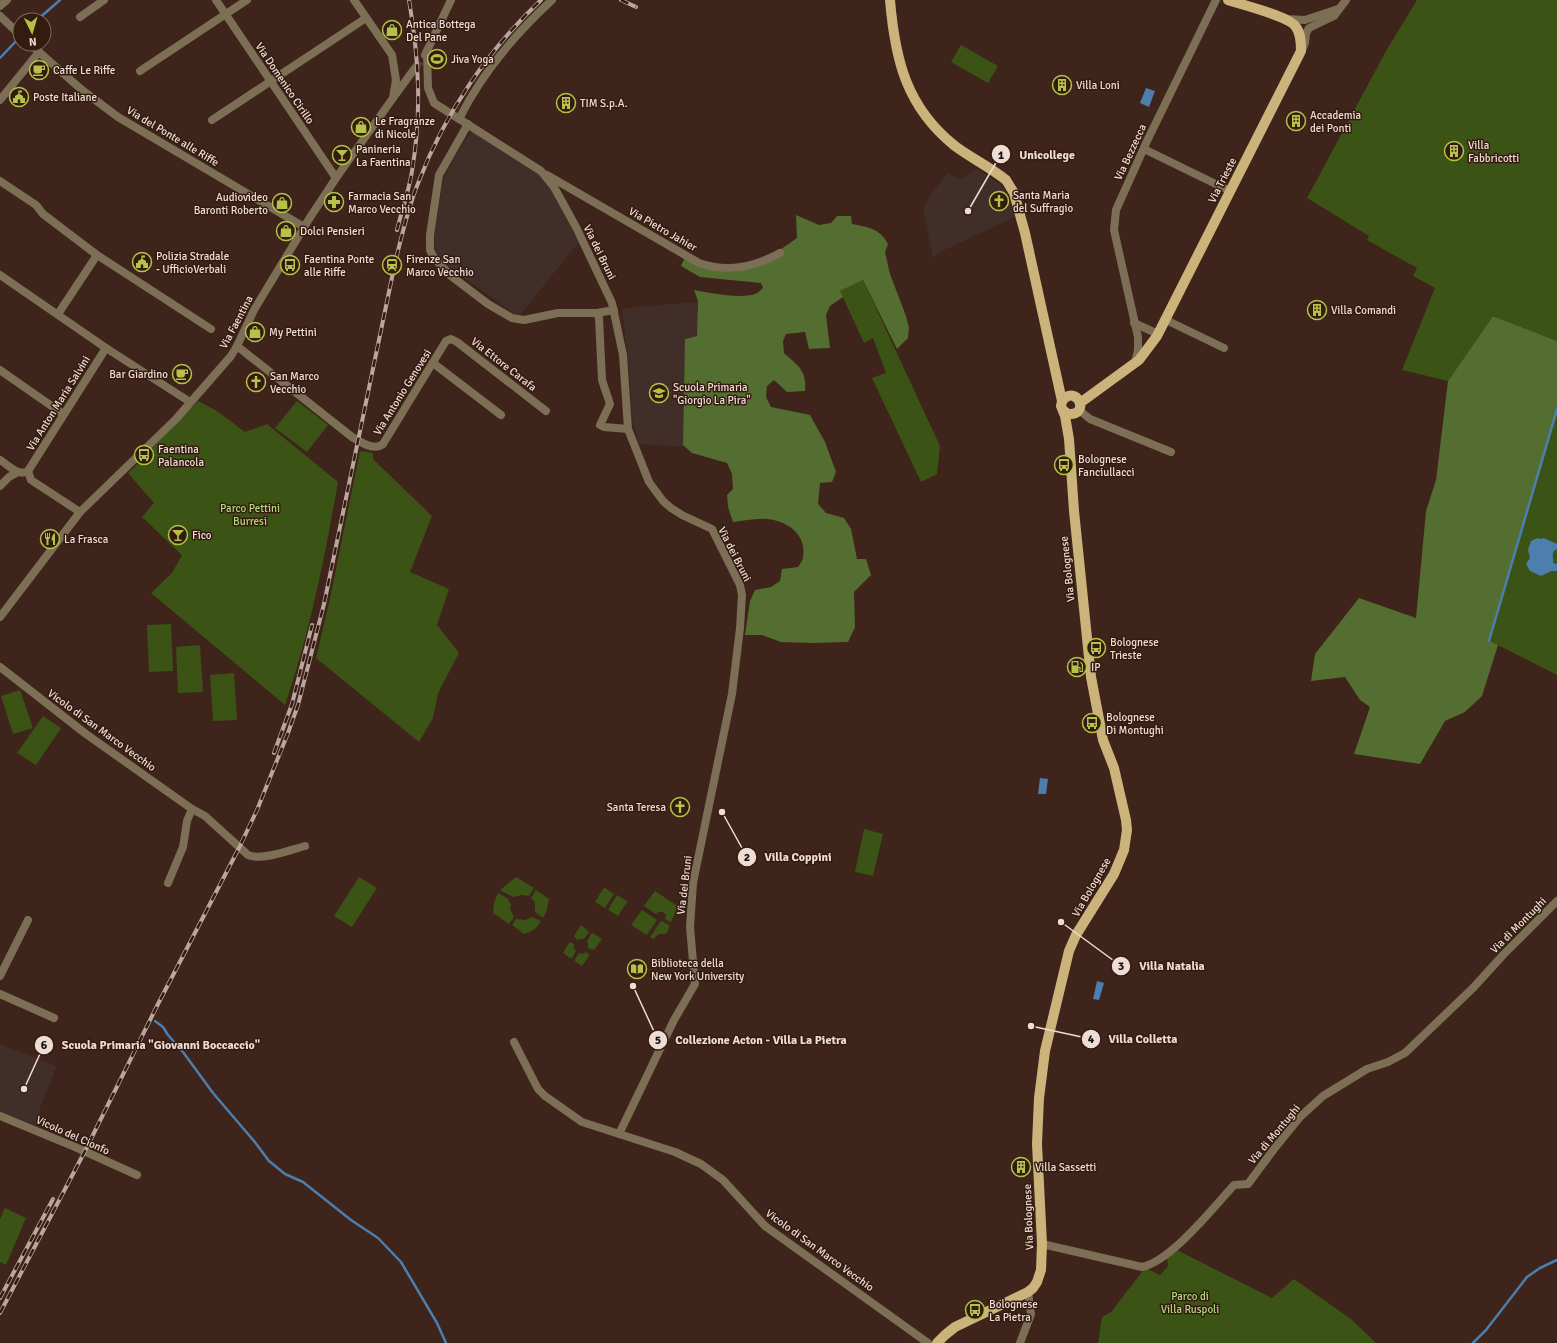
<svg xmlns="http://www.w3.org/2000/svg" width="1557" height="1343" viewBox="0 0 1557 1343" font-family="Signika,sans-serif">
<rect width="100%" height="100%" fill="#3e241a"/>
<g fill="#412e28">
<polygon points="473,129 537,173 551,186 579,242 520,315 515,314 443,263 436,253 434,234 443,181 453,159"/>
<polygon points="977,169 1000,184 1006,192 989,200 992,209 1010,202 1015,217 940,252 933,258 923,208 933,191 948,173 960,179"/>
<polygon points="698,302 697,336 686,338 689,447 639,444 632,419 629,368 622,309 653,305 655,307 659,305"/>
<polygon points="0,1044 57,1066 38,1113 42,1115 37,1126 0,1113"/>
</g>
<g fill="#3b5315">
<polygon points="1417,0 1557,0 1557,341 1493,316 1448,381 1402,370 1435,288 1413,276 1417,268 1367,240 1369,236 1307,198 1386,51"/>
<polygon points="961,45 998,66 988,83 951,62"/>
<polygon points="863,280 940,446 937,474 921,482 872,378 886,373 873,338 864,343 840,291"/>
<path d="M198,401L217,411L245,432L267,424L338,482C325,556 310,633 285,705L151,593L172,573L182,555L142,517L154,503L128,473L146,456L145,455Z"/>
<polygon points="297,401 328,425 307,452 275,428"/>
<polygon points="1557,415 1557,675 1490,641"/>
<polygon points="360,451 373,453 373,459 432,516 410,572 449,589 437,625 459,653 438,693 433,718 419,742 316,658 329,603"/>
<polygon points="171,624 173,671 149,672 147,625"/>
<polygon points="200,645 203,692 178,693 176,647"/>
<polygon points="234,673 237,720 213,721 210,675"/>
<polygon points="20,690 33,728 13,734 1,696"/>
<polygon points="43,716 61,728 36,765 17,753"/>
<polygon points="864,829 883,834 873,876 855,872"/>
<polygon points="359,877 377,888 352,927 334,916"/>
<polygon points="516,877 534,888 529,896 522,895 513,897 500,890"/>
<polygon points="605,888 614,894 605,908 595,902 603,889"/>
<polygon points="536,890 549,899 547,910 543,918 535,912 535,902 531,898"/>
<polygon points="655,891 676,905 677,909 671,922 665,919 666,915 663,912 658,912 656,914 644,906"/>
<polygon points="498,893 507,898 511,904 510,909 514,917 509,924 493,913 494,903"/>
<polygon points="617,895 627,901 627,902 618,916 608,910"/>
<polygon points="642,910 657,920 647,935 631,925"/>
<path d="M532,917L541,921C537,928 532,932 524,934L512,925L516,919L525,920Z"/>
<polygon points="662,921 670,926 666,934 659,934 653,939 650,937 660,922"/>
<polygon points="581,925 589,932 584,939 580,939 577,940 574,936"/>
<polygon points="593,933 602,939 594,950 588,948 588,944 587,941 591,934"/>
<polygon points="571,942 574,944 574,949 576,951 572,958 570,958 563,953 569,943"/>
<polygon points="586,952 589,954 589,956 582,966 575,961 575,959 579,953 582,954"/>
<polygon points="5,1208 26,1218 6,1265 0,1262 0,1219"/>
<polygon points="1175,1249 1272,1298 1294,1279 1351,1319 1376,1343 1098,1343 1102,1317 1111,1312 1145,1268 1160,1275 1168,1266 1167,1257"/>
</g>
<g fill="#546d30">
<path d="M796,215L819,225L831,223L837,216H851L852,224C867,227 880,228 888,244L885,252L890,274L906,316L909,328L908,338L897,349L863,280L840,291L843,297L830,306L826,315L830,348L809,349L805,332L786,334L783,341L784,353C798,366 807,370 805,391L787,392L774,380L767,386L766,397L771,407L810,415L825,442L836,472L832,482L820,483L818,504L826,513L844,518L851,529L857,559H866L871,575L854,592L855,627L848,642L812,643L781,642L762,635H745L750,601L755,590L771,587L780,581L782,569L798,567C800,564 803,560 803,557C807,534 787,521 767,519C756,518 744,521 733,522L728,507L727,495L733,489L732,474L727,463L692,453L683,445L685,339L697,336L698,301L694,290C710,293 739,299 755,294C758,293 760,290 763,288L761,283L700,277L681,266L685,257L702,268L732,272L754,268L797,238Z"/>
<polygon points="1493,316 1557,341 1557,415 1490,641 1498,645 1482,696 1465,712 1445,721 1420,764 1354,754 1370,707 1360,700 1345,677 1311,681 1315,654 1359,598 1416,618 1426,511 1436,480 1448,381"/>
</g>
<g fill="#4c7eae">
<polygon points="1146,88 1155,91 1149,107 1140,103"/>
<path d="M1538,538L1540,539L1544,538L1557,544V549C1550,552 1554,558 1553,563L1557,564V571H1551L1541,576L1530,571L1526,564L1530,558L1528,550L1531,541Z"/>
<polygon points="1040,778 1048,779 1046,794 1038,794"/>
<polygon points="1097,981 1104,983 1099,1000 1093,999"/>
</g>
<g fill="none" stroke-linecap="round" stroke-linejoin="round">
<g stroke="#4c7eae" stroke-width="2.5">
<polyline points="37,20 60,0"/>
<polyline points="0,58 20,37"/>
<polyline points="1489,641 1557,409"/>
<polyline points="155,1021 163,1027 168,1035 183,1052 213,1093 254,1141 269,1161 285,1174 303,1182 351,1220 378,1238 401,1262 437,1323 446,1343"/>
<polyline points="1473,1343 1486,1330 1527,1277 1540,1268 1557,1260"/>
</g>
<polyline stroke="#584036" stroke-width="8" stroke-dasharray="8 4" stroke-linecap="butt" points="415,68 422,58"/>
<g stroke="#7c6f55" stroke-width="8">
<polyline points="216,0 336,178"/>
<polyline points="0,6 7,0"/>
<polyline points="80,17 104,0"/>
<polyline points="39,52 82,90 118,117 304,227"/>
<polyline points="427,52 428,88 434,103 541,171 554,187 576,227 612,303 623,355 628,429 649,482 663,501 671,508 682,515 712,529 740,585 742,595 740,628 732,694 693,883 690,927 695,984 674,1020 619,1134"/>
<polyline points="425,55 451,0"/>
<polyline points="140,71 247,0"/>
<polyline points="393,98 415,68"/>
<path d="M459,119C482,73 515,34 552,0"/>
<polyline points="212,120 366,18"/>
<polyline points="468,124 439,175 430,235 430,250 434,258 451,276 488,304 512,318 524,320 558,313 597,313 599,318 602,380 610,404 600,425 604,427 628,429"/>
<polyline points="1144,149 1230,191"/>
<path d="M547,175L699,263C728,273 754,267 780,253"/>
<polyline points="0,181 36,205 43,214 97,255 211,329"/>
<polyline points="0,275 106,348 190,402"/>
<polyline points="597,313 614,310"/>
<polyline points="58,314 97,255"/>
<polyline points="1166,320 1224,348"/>
<polyline points="1134,323 1158,334"/>
<path d="M237,346L352,437C362,443 374,451 383,444L446,341L451,339L457,342L546,411"/>
<polyline points="433,363 501,415"/>
<polyline points="1135,363 1138,350 1138,337 1114,230 1116,210 1147,141 1216,0"/>
<polyline points="0,370 63,414"/>
<polyline points="1079,410 1090,419 1171,452"/>
<path d="M0,460C8,465 19,477 28,471"/>
<polyline points="28,471 106,348"/>
<polyline points="28,471 31,480 80,512"/>
<polyline points="0,486 9,477 18,472"/>
<path d="M0,667L86,734L192,809L205,816L248,855C262,861 290,850 305,846"/>
<polyline points="168,883 183,847 187,821 192,809"/>
<polyline points="0,976 28,920"/>
<polyline points="0,994 54,1018"/>
<polyline points="514,1042 538,1089 545,1096 582,1122 675,1152 701,1164 723,1180 765,1226 928,1343"/>
<polyline points="0,1116 75,1147 137,1175"/>
<path d="M1042,1244L1142,1267C1171,1261 1214,1207 1234,1185L1248,1184L1274,1149L1300,1117L1323,1096L1367,1069L1388,1062L1405,1053L1473,988L1504,954L1557,901"/>
<polyline points="1020,1343 1031,1314 1028,1292"/>
</g>
<g stroke="#7c6f55" stroke-width="8">
<polyline points="0,16 20,35"/>
<polyline points="1286,19 1305,20 1338,9"/>
<polyline points="1303,48 1305,43 1306,33 1309,28 1334,16 1346,0"/>
<polyline points="0,100 39,52 30,44"/>
<polyline points="0,617 80,512 176,419 231,356 237,346 254,310 309,219 336,178 393,98 396,80 392,55 354,0"/>
</g>
<g stroke="#ccb37b" stroke-width="10">
<path d="M890,0C895,59 906,107 955,146C971,158 990,167 1006,180L1014,193L1025,233L1062,401L1061,406L1065,416L1069,439L1074,511L1091,677L1103,740L1114,768L1126,820L1127,830L1124,850L1114,874L1076,935L1069,951L1045,1051L1039,1098L1037,1144L1042,1244L1041,1270L1037,1282L1033,1288L1028,1292L955,1327L945,1335L937,1343"/>
<path d="M1062,401C1077,383 1091,416 1068,414L1064,411"/>
<path d="M1080,403L1139,360L1157,336L1301,51C1301,43 1301,34 1296,27C1289,16 1242,5 1228,0"/>
</g>
<g stroke="#bba69e" stroke-width="4">
<g id="rail">
<polyline points="621,0 636,7"/>
<path d="M397,230C402,210 409,190 412,171C422,112 419,59 409,0"/>
<polyline points="274,753 292,704 312,625"/>
<polyline points="0,1298 53,1199"/>
<path d="M0,1313L85,1151L158,1004L239,848L257,810L288,733L298,705L324,604L395,263C402,235 408,207 419,181C445,113 488,50 541,0"/>
</g>
</g>
<use href="#rail" stroke="#341b10" stroke-width="2.5" stroke-dasharray="8" stroke-linecap="butt"/>
</g>
<defs>
<g id="shop-ring" transform="scale(1)"><circle r="9.5" fill="#341b10" stroke="#b5c249" stroke-width="1.5"/><path d="M-5-2.5h2.3a2.7 3.5 0 0 1 5.4 0H5L5.5 6h-11ZM-1.5-2.5h3a1.5 2.3 0 0 0-3 0Z" fill="#b5c249"/></g>
<g id="stadium-ring" transform="scale(1)"><circle r="9.5" fill="#341b10" stroke="#b5c249" stroke-width="1.5"/><path d="M0-5a6.5 5 0 1 0 0 10a6.5 5 0 1 0 0-10ZM-3.5-1.8h7v3.6h-7Z" fill="#b5c249"/></g>
<g id="cafe-ring" transform="scale(1)"><circle r="9.5" fill="#341b10" stroke="#b5c249" stroke-width="1.5"/><path d="M-5.5-4.5H6V0H3Q3 3.5 0 3.5H-2.5Q-5.5 3.5-5.5 0ZM3-3.2v2h1.7v-2ZM-6 4.5H4V6H-6Z" fill="#b5c249"/></g>
<g id="building-ring" transform="scale(1)"><circle r="9.5" fill="#341b10" stroke="#b5c249" stroke-width="1.5"/><path d="M-4-6H4V6H1V3H-1V6H-4ZM-2.5-4.3h1.7v1.8h-1.7ZM.8-4.3h1.7v1.8H.8ZM-2.5-1h1.7V.8h-1.7ZM.8-1h1.7V.8H.8Z" fill="#b5c249"/></g>
<g id="civic-ring" transform="scale(1)"><circle r="9.5" fill="#341b10" stroke="#b5c249" stroke-width="1.5"/><path d="M-.6-6.5H3V-4.5H.6V-3L4-1V1h2V6H-6V1h2V-1L-.6-3ZM-1.2 2.5V6h2.4V2.5Z" fill="#b5c249"/></g>
<g id="bar-ring" transform="scale(1)"><circle r="9.5" fill="#341b10" stroke="#b5c249" stroke-width="1.5"/><path d="M-6-5H6L.8 .8V4.5H3.5V6h-7V4.5H-.8V.8Z" fill="#b5c249"/></g>
<g id="church-ring" transform="scale(1)"><circle r="9.5" fill="#341b10" stroke="#b5c249" stroke-width="1.5"/><path d="M-1.2-6h2.4v3.5h3.3v2.4h-3.3V6h-2.4V-.1h-3.3v-2.4h3.3Z" fill="#b5c249"/></g>
<g id="pharmacy-ring" transform="scale(1)"><circle r="9.5" fill="#341b10" stroke="#b5c249" stroke-width="1.5"/><path d="M-2-6h4v4h4v4h-4v4h-4v-4h-4v-4h4Z" fill="#b5c249"/></g>
<g id="bus-ring" transform="scale(1)"><circle r="9.5" fill="#341b10" stroke="#b5c249" stroke-width="1.5"/><path d="M-5-6H5V4H4V6H2V4H-2V6H-4V4H-5ZM-3.5-4V0h7V-4ZM-3.5 1.2v1.5H-2V1.2ZM2 1.2v1.5H3.5V1.2Z" fill="#b5c249"/></g>
<g id="station-ring" transform="scale(1)"><circle r="9.5" fill="#341b10" stroke="#b5c249" stroke-width="1.5"/><path d="M-3-6H3Q5-6 5-4V2Q5 4 3 4L4.5 6H3L1.5 4h-3L-3 6H-4.5L-3 4Q-5 4-5 2V-4Q-5-6-3-6ZM-3.5-4v3h7v-3ZM-3.5 1v1.5H-2V1ZM2 1v1.5H3.5V1Z" fill="#b5c249"/></g>
<g id="school-ring" transform="scale(1)"><circle r="9.5" fill="#341b10" stroke="#b5c249" stroke-width="1.5"/><path d="M0-5L7-2L0 1L-7-2ZM-4 1L0 2.5L4 1V4Q0 6-4 4Z" fill="#b5c249"/></g>
<g id="restaurant-ring" transform="scale(1)"><circle r="9.5" fill="#341b10" stroke="#b5c249" stroke-width="1.5"/><path d="M-5-6h1v4h1v-4h1v4h1v-4h1v5L-1.5 .5V6h-2V.5L-5-1ZM5-6V6H3V1.5H1.5Q1.5-4 5-6Z" fill="#b5c249"/></g>
<g id="fuel-ring" transform="scale(1)"><circle r="9.5" fill="#341b10" stroke="#b5c249" stroke-width="1.5"/><path d="M-5.5-6h7V0h2V4h1.3V-2.5L3-4.5l.8-.8L6-3V5H2.5V1h-1V6h-7ZM-4.2-4.7v3.2H.2V-4.7Z" fill="#b5c249"/></g>
<g id="library-ring" transform="scale(1)"><circle r="9.5" fill="#341b10" stroke="#b5c249" stroke-width="1.5"/><path d="M-6-4Q-3-5.5-.7-3.5V5Q-3 3-6 4ZM6-4Q3-5.5 .7-3.5V5Q3 3 6 4Z" fill="#b5c249"/></g>
</defs>
<g fill-rule="evenodd">
<use href="#shop-ring" x="392" y="30"/>
<use href="#stadium-ring" x="437" y="59"/>
<use href="#cafe-ring" x="39" y="70"/>
<use href="#building-ring" x="1062" y="85"/>
<use href="#civic-ring" x="19" y="97"/>
<use href="#building-ring" x="566" y="103"/>
<use href="#building-ring" x="1296" y="121"/>
<use href="#shop-ring" x="361" y="127"/>
<use href="#building-ring" x="1454" y="151"/>
<use href="#bar-ring" x="342" y="155"/>
<use href="#church-ring" x="999" y="201"/>
<use href="#pharmacy-ring" x="334" y="202"/>
<use href="#shop-ring" x="282" y="203"/>
<use href="#shop-ring" x="286" y="231"/>
<use href="#civic-ring" x="142" y="262"/>
<use href="#bus-ring" x="290" y="265"/>
<use href="#station-ring" x="392" y="265"/>
<use href="#building-ring" x="1317" y="310"/>
<use href="#shop-ring" x="255" y="332"/>
<use href="#cafe-ring" x="182" y="374"/>
<use href="#church-ring" x="256" y="382"/>
<use href="#school-ring" x="659" y="393"/>
<use href="#bus-ring" x="144" y="455"/>
<use href="#bus-ring" x="1064" y="465"/>
<use href="#bar-ring" x="178" y="535"/>
<use href="#restaurant-ring" x="50" y="539"/>
<use href="#bus-ring" x="1096" y="648"/>
<use href="#fuel-ring" x="1077" y="667"/>
<use href="#bus-ring" x="1092" y="723"/>
<use href="#church-ring" x="680" y="807"/>
<use href="#library-ring" x="637" y="969"/>
<use href="#building-ring" x="1021" y="1167"/>
<use href="#bus-ring" x="975" y="1310"/>
</g>
<g text-anchor="middle" stroke-width="3" stroke-linejoin="round" paint-order="stroke">
<g font-size="11" fill="#eedcd5" stroke="#341b10" text-anchor="start">
<text x="406" y="28">Antica Bottega<tspan x="406" dy="13">Del Pane</tspan></text>
<text x="451" y="63">Jiva Yoga</text>
<text x="53" y="74">Caffe Le Riffe</text>
<text x="1076" y="89">Villa Loni</text>
<text x="33" y="101">Poste Italiane</text>
<text x="580" y="107">TIM S.p.A.</text>
<text x="1310" y="119">Accademia<tspan x="1310" dy="13">dei Ponti</tspan></text>
<text x="375" y="125">Le Fragranze<tspan x="375" dy="13">di Nicole</tspan></text>
<text x="1468" y="149">Villa<tspan x="1468" dy="13">Fabbricotti</tspan></text>
<text x="356" y="153">Panineria<tspan x="356" dy="13">La Faentina</tspan></text>
<text x="1013" y="199">Santa Maria<tspan x="1013" dy="13">del Suffragio</tspan></text>
<text x="348" y="200">Farmacia San<tspan x="348" dy="13">Marco Vecchio</tspan></text>
<text x="268" y="201" text-anchor="end">Audiovideo<tspan x="268" dy="13">Baronti Roberto</tspan></text>
<text x="300" y="235">Dolci Pensieri</text>
<text x="156" y="260">Polizia Stradale<tspan x="156" dy="13">- UfficioVerbali</tspan></text>
<text x="304" y="263">Faentina Ponte<tspan x="304" dy="13">alle Riffe</tspan></text>
<text x="406" y="263">Firenze San<tspan x="406" dy="13">Marco Vecchio</tspan></text>
<text x="1331" y="314">Villa Comandi</text>
<text x="269" y="336">My Pettini</text>
<text x="168" y="378" text-anchor="end">Bar Giardino</text>
<text x="270" y="380">San Marco<tspan x="270" dy="13">Vecchio</tspan></text>
<text x="673" y="391">Scuola Primaria<tspan x="673" dy="13">"Giorgio La Pira"</tspan></text>
<text x="158" y="453">Faentina<tspan x="158" dy="13">Palancola</tspan></text>
<text x="1078" y="463">Bolognese<tspan x="1078" dy="13">Fanciullacci</tspan></text>
<text x="192" y="539">Fico</text>
<text x="64" y="543">La Frasca</text>
<text x="1110" y="646">Bolognese<tspan x="1110" dy="13">Trieste</tspan></text>
<text x="1091" y="671">IP</text>
<text x="1106" y="721">Bolognese<tspan x="1106" dy="13">Di Montughi</tspan></text>
<text x="666" y="811" text-anchor="end">Santa Teresa</text>
<text x="651" y="967">Biblioteca della<tspan x="651" dy="13">New York University</tspan></text>
<text x="1035" y="1171">Villa Sassetti</text>
<text x="989" y="1308">Bolognese<tspan x="989" dy="13">La Pietra</tspan></text>
</g>
<g font-size="11" fill="#eedcd5" stroke="#341b10">
<text transform="translate(285 83) rotate(56)" y="4">Via Domenico Cirillo</text>
<text transform="translate(173 136) rotate(31)" y="4">Via del Ponte alle Riffe</text>
<text transform="translate(1130 152) rotate(-65)" y="4">Via Bezzecca</text>
<text transform="translate(1222 180) rotate(-63)" y="4">Via Trieste</text>
<text transform="translate(663 229) rotate(30)" y="4">Via Pietro Jahier</text>
<text transform="translate(600 252) rotate(64)" y="4">Via dei Bruni</text>
<text transform="translate(236 322) rotate(-62)" y="4">Via Faentina</text>
<text transform="translate(504 364) rotate(38)" y="4">Via Ettore Carafa</text>
<text transform="translate(402 392) rotate(-58)" y="4">Via Antonio Genovesi</text>
<text transform="translate(58 403) rotate(-58)" y="4">Via Anton Maria Salvini</text>
<text transform="translate(735 554) rotate(63)" y="4">Via dei Bruni</text>
<text transform="translate(1067 569) rotate(-96)" y="4">Via Bolognese</text>
<text transform="translate(102 730) rotate(36)" y="4">Vicolo di San Marco Vecchio</text>
<text transform="translate(684 885) rotate(-83)" y="4">Via dei Bruni</text>
<text transform="translate(1091 887) rotate(-60)" y="4">Via Bolognese</text>
<text transform="translate(1518 925) rotate(-45)" y="4">Via di Montughi</text>
<text transform="translate(1274 1134) rotate(-50)" y="4">Via di Montughi</text>
<text transform="translate(73 1135) rotate(24)" y="4">Vicolo del Cionfo</text>
<text transform="translate(1028 1217) rotate(-92)" y="4">Via Bolognese</text>
<text transform="translate(820 1250) rotate(36)" y="4">Vicolo di San Marco Vecchio</text>
</g>
<g font-size="11" fill="#b2d880" stroke="#341b10">
<text x="250" y="512">Parco Pettini<tspan x="250" dy="13">Burresi</tspan></text>
<text x="1190" y="1300">Parco di<tspan x="1190" dy="13">Villa Ruspoli</tspan></text>
</g>
</g>
<path fill="none" stroke="#eedcd5" stroke-width="1.5" d="M968 211L1001 154M722 812L747 857M1061 922L1121 966M1031 1026L1091 1039M633 986L658 1040M24 1089L44 1045"/>
<g fill="#eedcd5" stroke="#341b10" stroke-width="1.5">
<circle cx="968" cy="211" r="4"/>
<circle cx="722" cy="812" r="4"/>
<circle cx="1061" cy="922" r="4"/>
<circle cx="1031" cy="1026" r="4"/>
<circle cx="633" cy="986" r="4"/>
<circle cx="24" cy="1089" r="4"/>
<circle cx="1001" cy="154" r="10"/>
<circle cx="747" cy="857" r="10"/>
<circle cx="1121" cy="966" r="10"/>
<circle cx="1091" cy="1039" r="10"/>
<circle cx="658" cy="1040" r="10"/>
<circle cx="44" cy="1045" r="10"/>
</g>
<g font-size="12" text-anchor="middle" font-weight="bold" fill="#111">
<text x="1001" y="159">1</text>
<text x="747" y="861">2</text>
<text x="1121" y="970">3</text>
<text x="1091" y="1043">4</text>
<text x="658" y="1044">5</text>
<text x="44" y="1049">6</text>
</g>
<g font-size="12" text-anchor="middle" font-weight="bold" fill="#eedcd5" stroke="#341b10" stroke-width="3" stroke-linejoin="round" paint-order="stroke">
<text x="1047" y="159">Unicollege</text>
<text x="798" y="861">Villa Coppini</text>
<text x="1172" y="970">Villa Natalia</text>
<text x="1143" y="1043">Villa Colletta</text>
<text x="761" y="1044">Collezione Acton - Villa La Pietra</text>
<text x="161" y="1049">Scuola Primaria "Giovanni Boccaccio"</text>
</g>
<g transform="translate(32 32) rotate(175)"><circle r="19" fill="#341b10" stroke="#7e685f"/>
<path d="M0-3L7 15L0 10L-7 15Z" fill="#b5c249"/>
<text y="-6" font-size="11" font-weight="bold" text-anchor="middle" fill="#eedcd5">N</text>
</g>
</svg>
